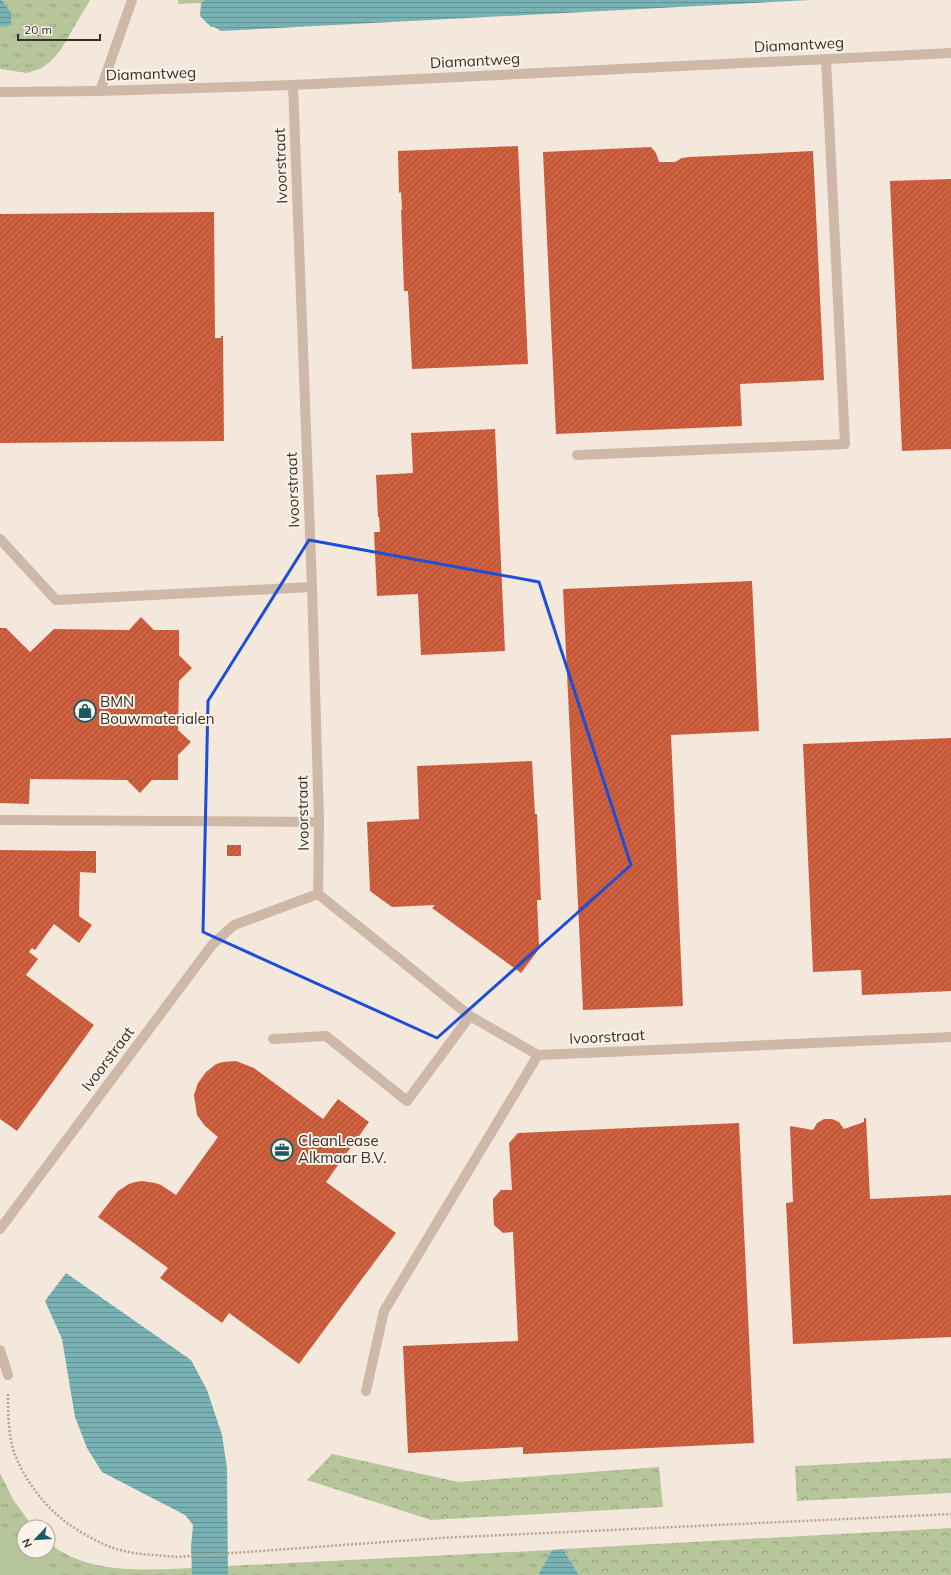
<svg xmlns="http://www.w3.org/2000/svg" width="951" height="1575" viewBox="0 0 951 1575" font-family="Mulish,sans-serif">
<defs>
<pattern id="grass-tufts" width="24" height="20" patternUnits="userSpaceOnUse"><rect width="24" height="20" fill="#b7c59b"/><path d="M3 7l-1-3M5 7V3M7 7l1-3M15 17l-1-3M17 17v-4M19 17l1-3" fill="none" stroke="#96a07e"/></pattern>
<pattern id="forest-crowns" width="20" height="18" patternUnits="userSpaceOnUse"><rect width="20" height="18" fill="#b7c59b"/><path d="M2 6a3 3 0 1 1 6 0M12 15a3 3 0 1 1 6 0" fill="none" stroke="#96a07e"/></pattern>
<pattern id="water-rules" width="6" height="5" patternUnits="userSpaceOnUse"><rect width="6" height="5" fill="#79b2b4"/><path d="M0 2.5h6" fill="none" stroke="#649192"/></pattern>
<pattern id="building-hatch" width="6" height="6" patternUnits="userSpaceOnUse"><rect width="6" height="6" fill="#cf603f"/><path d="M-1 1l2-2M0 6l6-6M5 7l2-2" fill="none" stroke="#a95035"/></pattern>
</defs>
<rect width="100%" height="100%" fill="#f4e8dc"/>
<g fill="url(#grass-tufts)">
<polygon points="2,0 90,0 60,51 51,61 42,68 27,73 0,69 0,27 11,25 12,14"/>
<polygon points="178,0 205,0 201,3 178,4"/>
<path d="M0,1473L14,1501L33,1527H24V1551H48V1542C87,1575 144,1570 192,1568V1575H46L0,1541Z"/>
<polygon points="552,1550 538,1575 228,1575 228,1566"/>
</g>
<g fill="url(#forest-crowns)">
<polygon points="332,1454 458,1482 659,1467 663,1507 431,1520 307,1480"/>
<polygon points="951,1458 951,1493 797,1501 795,1466"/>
<polygon points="951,1528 951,1575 579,1575 563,1549"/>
</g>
<polygon fill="#b7c59b" points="0,1538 50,1575 0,1575"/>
<g fill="url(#water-rules)">
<polygon points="0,0 2,0 12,14 11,25 0,27"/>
<polygon points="205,0 811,0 221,31 214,27 211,27 200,16 201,3"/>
<polygon points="66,1273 191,1360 207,1390 222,1435 227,1468 228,1575 192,1575 191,1546 193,1525 185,1515 102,1472 87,1448 75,1417 62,1339 45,1301"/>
<polygon points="563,1549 579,1575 538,1575 552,1550"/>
</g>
<g fill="url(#building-hatch)">
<polygon points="518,146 528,364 412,369 408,291 404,291 401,210 402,210 401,192 399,193 398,151"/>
<polygon points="651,147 656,153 659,162 675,162 682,158 690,157 813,151 824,380 740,384 742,426 556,434 543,152"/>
<polygon points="951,179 951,449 902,451 890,181"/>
<polygon points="214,212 215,338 221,338 221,336 223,336 224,441 0,443 0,214"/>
<polygon points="495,429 505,651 421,655 418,594 377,596 374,532 380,532 379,517 378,517 376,475 413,473 411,433"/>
<polygon points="752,581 759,731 671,735 683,1006 583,1010 563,589"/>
<polygon points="141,617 154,630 179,630 179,655 192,668 179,681 178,730 191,742 178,755 178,780 152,780 140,793 127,780 30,779 29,804 0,803 0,628 6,628 30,652 54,629 129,630"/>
<polygon points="951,738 951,991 862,995 861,970 813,972 803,744"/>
<polygon points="532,761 535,814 537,814 541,900 537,900 539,946 537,947 539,949 521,973 432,908 435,905 392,907 370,891 367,822 419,819 417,766"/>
<rect x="227" y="845" width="14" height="11"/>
<polygon points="0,850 96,851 96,873 80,872 79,916 92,925 79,943 54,924 35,950 32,948 29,952 38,959 26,975 94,1025 17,1131 0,1119"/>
<polygon points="236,1061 254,1068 323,1119 338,1099 369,1122 326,1182 396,1233 299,1364 229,1313 222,1323 160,1278 168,1268 98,1217 118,1191 129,1184 135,1182 142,1181 155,1183 161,1185 176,1195 218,1137 205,1126 197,1115 194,1095 198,1083 206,1072 216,1064 223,1062"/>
<polygon points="864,1118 866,1118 870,1199 951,1195 951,1337 793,1344 786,1203 793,1202 790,1126 813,1130 817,1123 824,1119 832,1119 839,1122 844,1129 864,1122"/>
<polygon points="739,1123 754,1443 523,1454 523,1447 408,1453 403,1346 518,1341 513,1232 503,1233 494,1225 493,1206 493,1199 501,1190 512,1190 509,1143 518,1133"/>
</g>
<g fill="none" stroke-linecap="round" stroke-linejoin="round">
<path stroke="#baa291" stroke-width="2.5" stroke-dasharray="2 2" stroke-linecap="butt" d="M8,1394C8,1412 8,1440 16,1457C24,1477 39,1498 54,1512C68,1526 100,1545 120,1550C138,1555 158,1555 177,1557L440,1538L951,1514"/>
<g stroke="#ceb8a7" stroke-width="10">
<polyline points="293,85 312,587 319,822 318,894"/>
<polyline points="100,91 132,0"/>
<polyline points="0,92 100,91 293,85 951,53"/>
<polyline points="577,455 845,444 826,59"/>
<polyline points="0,539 56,600 312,587"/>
<polyline points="0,820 319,822"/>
<polyline points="318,894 470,1016 538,1055 951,1037"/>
<polyline points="273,1039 326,1036 407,1101 470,1016"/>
<polyline points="0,1229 212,945 234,925 318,894"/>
<polyline points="0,1350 8,1375"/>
<polyline points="366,1391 384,1311 538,1055"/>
</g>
</g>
<path fill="none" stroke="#1d4ed8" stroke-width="3" stroke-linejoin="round" d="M309,540L539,582L631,865L437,1038L203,932L208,701Z"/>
<defs>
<g id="shop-ring" transform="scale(1.15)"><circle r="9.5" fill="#fbf3e9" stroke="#1a5b5f" stroke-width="1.5"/><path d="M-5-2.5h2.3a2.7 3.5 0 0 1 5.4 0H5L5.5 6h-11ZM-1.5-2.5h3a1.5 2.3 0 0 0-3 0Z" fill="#1a5b5f"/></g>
<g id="office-ring" transform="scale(1.15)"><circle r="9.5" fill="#fbf3e9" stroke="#1a5b5f" stroke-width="1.5"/><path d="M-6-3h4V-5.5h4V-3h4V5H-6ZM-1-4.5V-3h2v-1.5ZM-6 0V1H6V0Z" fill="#1a5b5f"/></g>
</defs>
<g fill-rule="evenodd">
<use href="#shop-ring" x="85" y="711"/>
<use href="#office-ring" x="282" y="1150"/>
</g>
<g text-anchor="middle" stroke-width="4" stroke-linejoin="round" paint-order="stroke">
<g font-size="15" fill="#392d28" stroke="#fbf3e9">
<text transform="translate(799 45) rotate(-3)" y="5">Diamantweg</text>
<text transform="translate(475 61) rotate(-3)" y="5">Diamantweg</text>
<text transform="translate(151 74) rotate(-2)" y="5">Diamantweg</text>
<text transform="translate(281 166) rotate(-92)" y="5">Ivoorstraat</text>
<text transform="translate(293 490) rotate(-92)" y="5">Ivoorstraat</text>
<text transform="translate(303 813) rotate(-91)" y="5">Ivoorstraat</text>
<text transform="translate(607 1037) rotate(-3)" y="5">Ivoorstraat</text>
<text transform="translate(108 1059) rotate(-53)" y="5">Ivoorstraat</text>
</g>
<g font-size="15" fill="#392d28" stroke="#fbf3e9" text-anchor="start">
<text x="100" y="707">BMN<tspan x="100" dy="17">Bouwmaterialen</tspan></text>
<text x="298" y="1146">CleanLease<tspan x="298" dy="17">Alkmaar B.V.</tspan></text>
</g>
</g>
<g transform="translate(36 1539) rotate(245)"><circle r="19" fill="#fbf3e9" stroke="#ada49c"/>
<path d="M0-3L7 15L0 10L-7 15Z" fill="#1a5b5f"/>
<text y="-6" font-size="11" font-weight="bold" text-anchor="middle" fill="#392d28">N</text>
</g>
<path d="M18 34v6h82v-6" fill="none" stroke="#392d28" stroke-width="2"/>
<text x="24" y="34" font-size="12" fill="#392d28" stroke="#fbf3e9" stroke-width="3" paint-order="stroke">20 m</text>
</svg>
